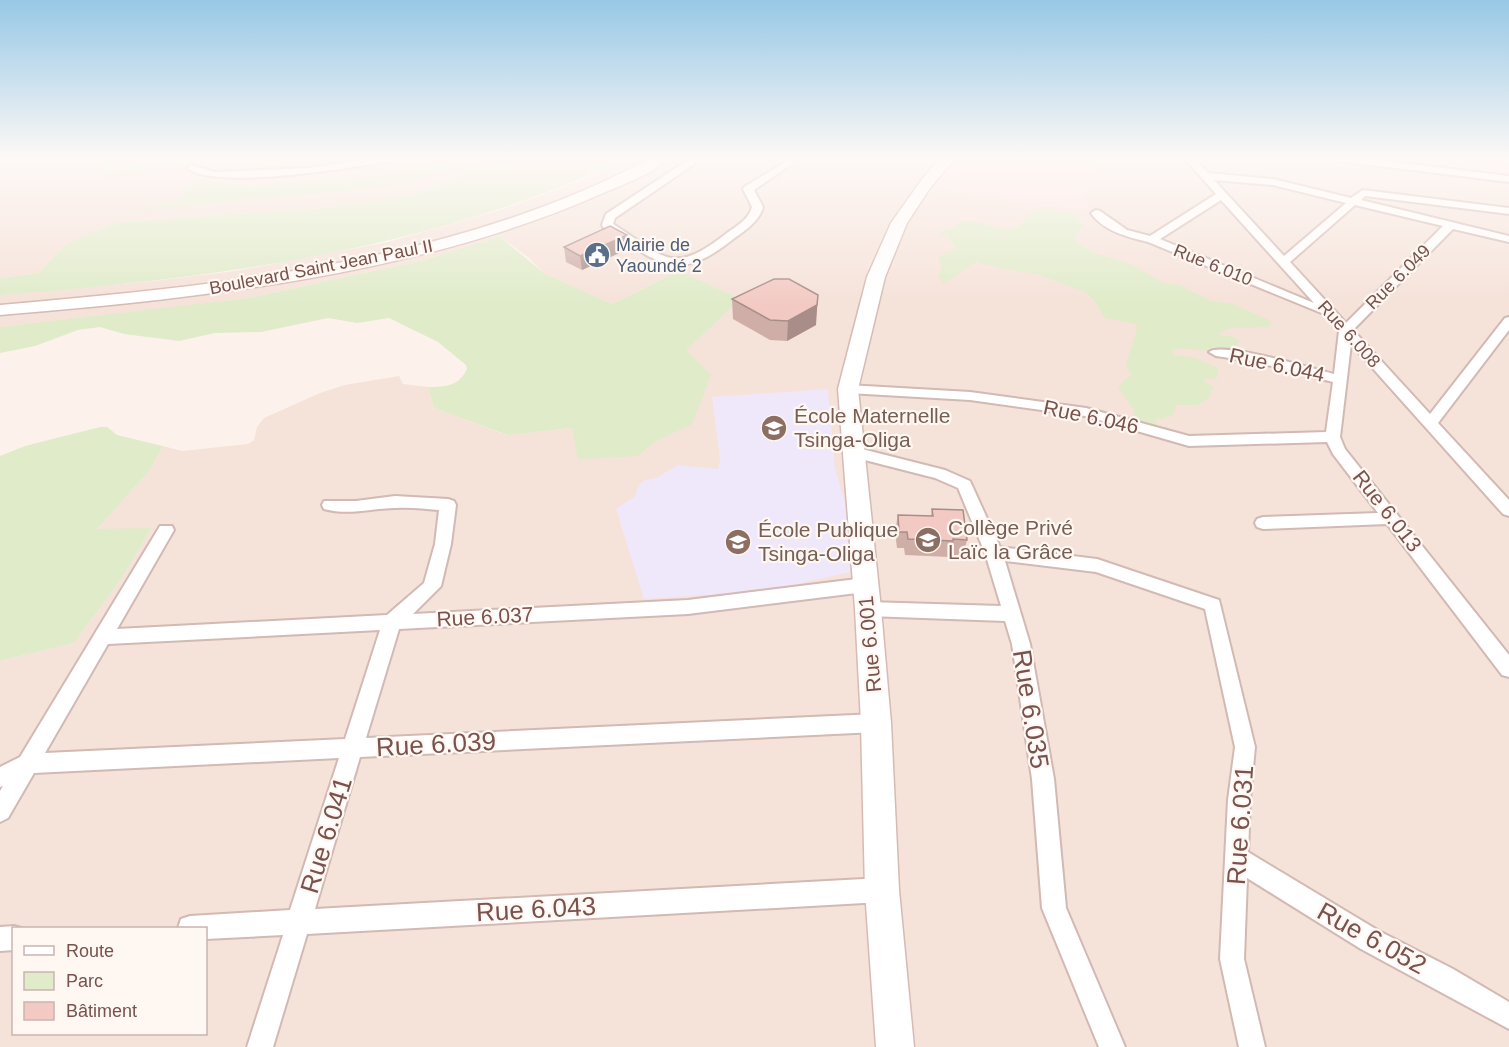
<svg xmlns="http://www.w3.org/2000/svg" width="1509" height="1047" viewBox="0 0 1509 1047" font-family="Helvetica,sans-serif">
<rect width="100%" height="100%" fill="#fdf2eb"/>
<g fill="#f5e2d9" fill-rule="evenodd">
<polygon points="0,158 159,158 166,162 259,165 305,164 233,158 498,158 429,189 409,196 382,201 314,209 116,223 65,245 38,273 0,278"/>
<path d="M627,158H1509V1047H0V661L74,643L123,576L150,529H97L150,470L163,446L182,451L248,444L254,440L257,427L264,418L320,393L345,385L399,376L403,384L428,387L434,408L506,435L573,428L638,456L657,441L692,423L678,271L612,304L544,273L529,258L499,236L424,260L248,298L166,308L0,327V295L154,281L235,271L388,242L504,209L580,181ZM14,928H206V1034H14Z"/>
</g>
<g fill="#fde1df">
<polygon points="952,158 1106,158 1098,166 1097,172 1085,175 1082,183 1089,209 1037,206 930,186"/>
<polygon points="1328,158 1448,158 1509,167 1509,181"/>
</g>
<polygon fill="#efe7fa" points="828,389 835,469 848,512 850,572 767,591 644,599 616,509 635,496 639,485 645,480 656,478 678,465 718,469 720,459 712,397"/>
<g fill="#dfebc9">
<polygon points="99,158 130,158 130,162 146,170 109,178"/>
<path d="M159,158C208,158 256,161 305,162V165C274,165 183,171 159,158Z"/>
<polygon points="456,158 468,158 424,178 377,188 131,211 179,201 186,187 198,179 253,186 354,178 418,172"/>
<path d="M498,158H627C431,251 215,278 0,295V278L38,273L65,245L116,223L314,209L382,201L409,196L429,189Z"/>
<path d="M1042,209L1061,211L1078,216V220L1084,226L1078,231L1074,240L1094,253L1128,263L1164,283L1180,285L1211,301L1233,304L1271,321L1270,327L1232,328L1218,333L1221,336H1231L1240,341C1226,359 1193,346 1174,349L1172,352L1175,355L1195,358L1218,368L1217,378L1201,379L1213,387L1209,398L1197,405H1176L1173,415L1161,419L1155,417L1157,425L1153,428L1148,427L1135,419L1134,410L1118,387L1131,374L1126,365C1129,352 1137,335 1137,324L1105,318L1094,300L1085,292L1037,274L1005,269L976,262L943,284L938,275L942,270L938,257L955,249L954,244L940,233L943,230C956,230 957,222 964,221C979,220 996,230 1010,229C1023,228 1029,211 1042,209Z"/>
<path d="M499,236L544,273L612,304L678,271L740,299L686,350L711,375L692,424L657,441L638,456L578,459L572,428L507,435L434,408L428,387C446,387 459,386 467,369L466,365L438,342L389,318L357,323L328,318L261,332L215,333L179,341L124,334L100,327L78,330L35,346L0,353V327L248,298L424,260Z"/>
<polygon points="100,427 107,427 117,435 163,446 150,470 97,529 151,528 123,576 74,643 0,661 0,456 25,446"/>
</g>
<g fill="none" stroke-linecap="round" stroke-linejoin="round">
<g stroke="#d2b9b3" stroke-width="4">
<g id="street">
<path d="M373,158H397L392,161C353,167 216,191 187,168L192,165L214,172L309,168Z"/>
<path d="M691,158H703L615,218L613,224C665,257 671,277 727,233C737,226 749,219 752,207L743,189L744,187L784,163V158H794L795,162L754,190L763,207C759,222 744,231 732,240C674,286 657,261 603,227L602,225L606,214Z"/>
<path d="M1184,158H1194L1208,173L1273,179L1351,198L1363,190L1509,208V214L1365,196L1361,200L1509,236V242L1453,229L1353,330L1430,414L1505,318L1509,317V330L1438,423L1509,500V516L1503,514L1351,344L1340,437L1345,449L1509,655V677L1502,675L1387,524L1263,529L1257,527L1255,523L1257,519L1263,517L1378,513L1333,454L1327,442L1189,446L1085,416L970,400L848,393L841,389L848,385L970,392L1086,408L1189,436L1326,432L1333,382L1256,362L1216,356L1209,352C1221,341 1315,369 1334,374L1339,331L1324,314L1148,242C1128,237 1103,231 1091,213L1096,210L1100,211L1127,230L1150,236L1216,194ZM1214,180L1273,185L1346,203L1284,256ZM1221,200L1314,303L1160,239ZM1355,205L1443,226L1346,323L1290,262Z"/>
<polygon points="1333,158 1362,158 1509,176 1509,182 1338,161"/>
<polygon points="854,447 945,470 970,481 1000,547 1097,559 1219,600 1255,747 1250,800 1248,852 1379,931 1453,969 1509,1002 1509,1029 1361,949 1247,878 1244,959 1265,1047 1239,1047 1220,959 1228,800 1235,747 1205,609 1096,572 1005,561 1030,644 1054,779 1066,908 1125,1047 1099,1047 1042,908 1032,779 1012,644 1005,621 868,616 862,614 859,609 862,604 868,602 1001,606 985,553 958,488 935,478 849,456 846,452 849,448"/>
<path d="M395,496L448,499L454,501L456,505L451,544L441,586L413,614L688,600L865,578L871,580L874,585L871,590L865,592L688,614L399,629L366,738L876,714L883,717L886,723L883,729L876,732L360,757L315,909L882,878L890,882L894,890L890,898L882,902L307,934L273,1047H247L283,935L206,939V928H178L181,919L190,916L290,910L339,758L34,773L8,818L0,822V791L3,786L0,787V767L20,757L160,526H172L174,530L117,629L387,615L424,583L435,544L439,510C425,509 410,507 396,508C371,508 349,516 324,509L322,505L324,501H356ZM380,630L345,739L45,753L108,644Z"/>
<polygon points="14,926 21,928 14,928 14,950 0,951 0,927"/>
</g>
</g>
<g stroke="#d7bab3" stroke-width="3">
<g id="secondary">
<path d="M651,158H669C656,173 619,186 601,194C415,276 201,298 0,315V305C218,286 456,263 651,158Z"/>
<polygon points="940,158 955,158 930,188 907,223 885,277 858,389 881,609 891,723 899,890 914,1047 876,1047 865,890 861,723 855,609 838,389 867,277 891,223 920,182"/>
</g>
</g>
<use href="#street" fill="#fff" fill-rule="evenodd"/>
<use href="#secondary" fill="#fff" fill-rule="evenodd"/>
</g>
<g fill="#d0aea8">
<polygon points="627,235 628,249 582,270 566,262 564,247"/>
<polygon points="732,299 816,325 787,341 770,340 733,319"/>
<polygon points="932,509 967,540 963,556 949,555 949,557 905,555 904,548 897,548 895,531 898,515 931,516"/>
</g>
<g fill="#a98d88">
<polygon points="627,235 628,249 582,270 580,256"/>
<polygon points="818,295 816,325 787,341 788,321"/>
</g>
<g fill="#f2cac3" stroke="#a98d88" stroke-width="1.5">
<polygon points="610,226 627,235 580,256 564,247"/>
<polygon points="774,279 789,279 818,295 817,305 788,321 770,320 732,299"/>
<polygon points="932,509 963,510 967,540 953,539 953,541 908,539 907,532 899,532 898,515 933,516"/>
</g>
<linearGradient id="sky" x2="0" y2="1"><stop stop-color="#97c8e6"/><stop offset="0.52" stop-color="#fef9f6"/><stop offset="1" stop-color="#fef9f6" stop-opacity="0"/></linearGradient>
<rect width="1509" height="305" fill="url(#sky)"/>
<defs>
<g id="civic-disc" transform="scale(1.35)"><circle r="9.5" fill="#5c6f8a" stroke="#fff7f2"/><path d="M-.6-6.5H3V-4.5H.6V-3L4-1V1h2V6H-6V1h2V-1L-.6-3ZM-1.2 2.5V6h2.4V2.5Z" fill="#fff"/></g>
<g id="school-disc" transform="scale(1.35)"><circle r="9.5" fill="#8d6e63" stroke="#fff7f2"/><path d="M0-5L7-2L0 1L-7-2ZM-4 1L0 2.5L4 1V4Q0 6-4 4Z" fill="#fff"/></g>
</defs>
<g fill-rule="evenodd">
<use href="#civic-disc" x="597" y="255"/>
<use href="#school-disc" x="774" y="428"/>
<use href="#school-disc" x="928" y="540"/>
<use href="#school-disc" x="738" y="542"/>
</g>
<g text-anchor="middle" stroke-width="4.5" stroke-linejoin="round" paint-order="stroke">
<g font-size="18" fill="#4e5e75" stroke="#fff7f2" text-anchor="start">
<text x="616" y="251">Mairie de<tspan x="616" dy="21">Yaoundé 2</tspan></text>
</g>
<g font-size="18" fill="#79524d" stroke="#fff7f2">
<text transform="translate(1213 265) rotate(22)" y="6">Rue 6.010</text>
<text transform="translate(321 267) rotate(-11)" y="6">Boulevard Saint Jean Paul II</text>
<text transform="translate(1398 277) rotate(-45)" y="6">Rue 6.049</text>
<text transform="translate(1349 334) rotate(48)" y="6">Rue 6.008</text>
</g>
<g font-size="21" fill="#79524d" stroke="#fff7f2">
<text transform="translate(1277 365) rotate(12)" y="7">Rue 6.044</text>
<text transform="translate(1091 417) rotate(12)" y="7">Rue 6.046</text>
<text transform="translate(1387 511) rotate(52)" y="7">Rue 6.013</text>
<text transform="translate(485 617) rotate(-3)" y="7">Rue 6.037</text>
<text transform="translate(870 644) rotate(-95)" y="7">Rue 6.001</text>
</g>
<g font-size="21" fill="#785e54" stroke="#fff7f2" text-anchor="start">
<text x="794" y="423">École Maternelle<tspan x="794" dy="24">Tsinga-Oliga</tspan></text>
<text x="948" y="535">Collège Privé<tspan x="948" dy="24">Laïc la Grâce</tspan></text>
<text x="758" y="537">École Publique<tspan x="758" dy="24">Tsinga-Oliga</tspan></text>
</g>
<g font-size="26" fill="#79524d" stroke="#fff7f2">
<text transform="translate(1031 709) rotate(81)" y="9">Rue 6.035</text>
<text transform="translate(436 744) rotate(-3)" y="9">Rue 6.039</text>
<text transform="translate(1240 825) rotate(-86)" y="9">Rue 6.031</text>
<text transform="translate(326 835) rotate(-73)" y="9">Rue 6.041</text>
<text transform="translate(536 909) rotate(-3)" y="9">Rue 6.043</text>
<text transform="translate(1372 938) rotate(29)" y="9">Rue 6.052</text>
</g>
</g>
<rect x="12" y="927" width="195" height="108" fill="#fff7f2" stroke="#c9b5b0" stroke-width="1.5"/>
<rect x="24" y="946" width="30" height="9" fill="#ffffff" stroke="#c9b5b0" stroke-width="1.5"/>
<text x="66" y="957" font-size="18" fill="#79524d">Route</text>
<rect x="24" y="972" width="30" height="18" fill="#dfebc9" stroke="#c9b5b0" stroke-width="1.5"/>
<text x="66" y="987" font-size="18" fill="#79524d">Parc</text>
<rect x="24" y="1002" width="30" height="18" fill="#f2cac3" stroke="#c9b5b0" stroke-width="1.5"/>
<text x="66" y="1017" font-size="18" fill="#79524d">Bâtiment</text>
</svg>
